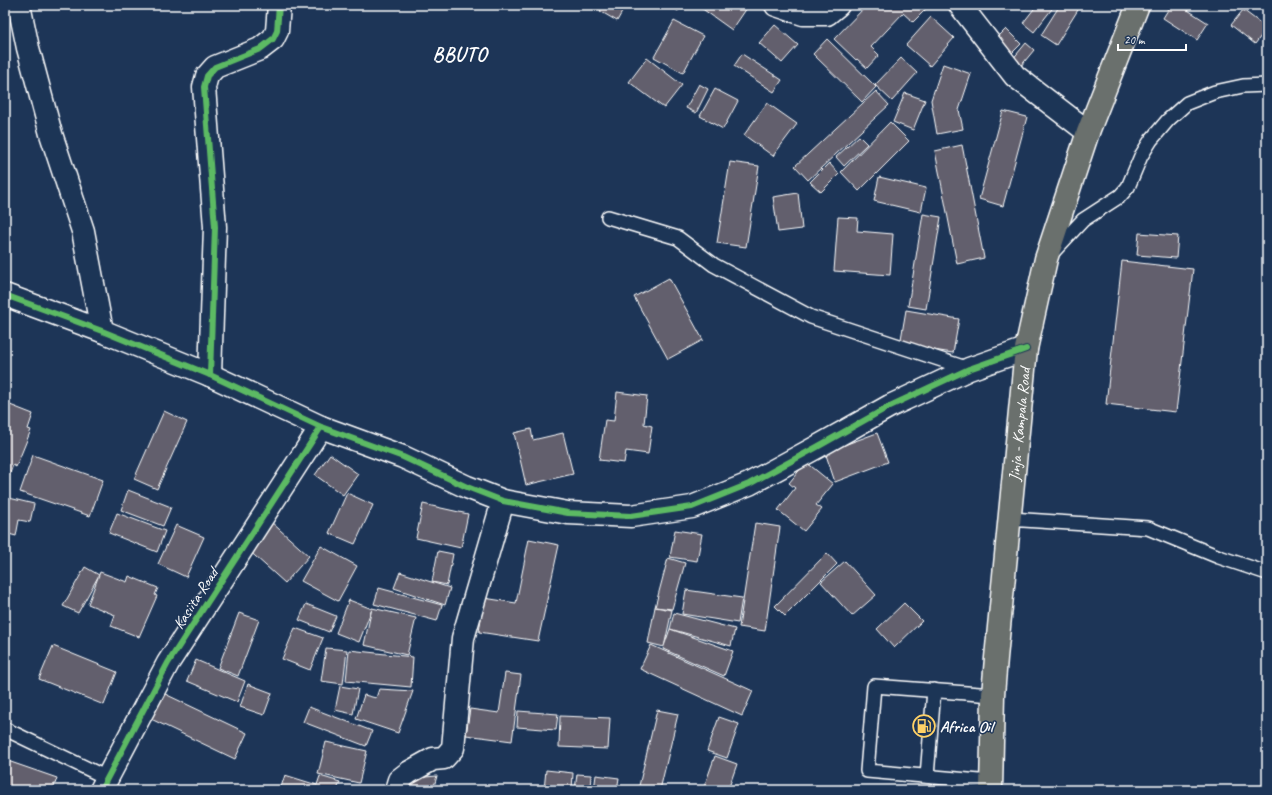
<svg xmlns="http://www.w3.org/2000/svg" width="1272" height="795" viewBox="0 0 1272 795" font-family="Caveat,sans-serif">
<rect width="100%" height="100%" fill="#1d3557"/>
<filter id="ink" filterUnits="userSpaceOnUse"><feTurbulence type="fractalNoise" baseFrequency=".025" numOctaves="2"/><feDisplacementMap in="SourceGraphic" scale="8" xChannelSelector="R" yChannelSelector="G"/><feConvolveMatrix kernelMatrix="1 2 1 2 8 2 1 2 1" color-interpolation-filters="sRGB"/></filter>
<g filter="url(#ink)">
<g fill="#625f6d" stroke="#fff">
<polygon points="604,5 626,5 617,21 600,11"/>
<polygon points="668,5 682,5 678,11"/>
<polygon points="697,5 749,5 732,30"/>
<polygon points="867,5 930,5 913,22 903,13 871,47 879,55 867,68 857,59 856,60 834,39"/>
<polygon points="1037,5 1055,5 1034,32 1023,23"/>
<polygon points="1060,5 1081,5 1056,45 1041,35"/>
<polygon points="1171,5 1180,5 1208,23 1197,40 1163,18"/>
<polygon points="1243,10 1267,28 1255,44 1231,25"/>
<polygon points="931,17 954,38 930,66 906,45"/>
<polygon points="674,21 703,36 683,73 654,57"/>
<polygon points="775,25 798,45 782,63 759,43"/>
<polygon points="1006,29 1021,44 1007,58 992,43"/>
<polygon points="827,39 876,87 862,102 813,54"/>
<polygon points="1026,43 1034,50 1020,67 1012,60"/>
<polygon points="742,54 782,80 774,92 734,66"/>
<polygon points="647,58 682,85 664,108 629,82"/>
<polygon points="901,58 917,73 892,101 875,85"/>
<polygon points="943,64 971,74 959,110 963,129 937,134 931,100"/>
<polygon points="699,84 708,89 696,113 686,108"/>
<polygon points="715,89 738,101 723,129 700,116"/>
<polygon points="876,91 889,105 808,180 795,166"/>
<polygon points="905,93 925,100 913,130 893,122"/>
<polygon points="767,103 797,124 773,156 744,135"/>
<polygon points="1003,111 1027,117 1003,206 979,199"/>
<polygon points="890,122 909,141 859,191 841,172"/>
<polygon points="859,136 867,144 844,166 836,157"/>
<polygon points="962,145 984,258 957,264 935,151"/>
<polygon points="730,162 759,166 746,247 717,243"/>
<polygon points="829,163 839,174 821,192 810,182"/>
<polygon points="879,177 926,188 921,212 874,201"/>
<polygon points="798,193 802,229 778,232 773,197"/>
<polygon points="923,214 941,217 926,309 908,306"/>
<polygon points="838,217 858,218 857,231 893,234 890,275 834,271"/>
<polygon points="1139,233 1178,236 1176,258 1137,255"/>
<polygon points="1122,261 1193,269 1176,412 1106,404"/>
<polygon points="669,278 703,340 668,359 634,297"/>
<polygon points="906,310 959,319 953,353 900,345"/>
<polygon points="617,392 647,396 644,424 652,426 648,454 626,451 624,463 599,460 605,420 614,421"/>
<polygon points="5,403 33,414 28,429 31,430 16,467 13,465 7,481 5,480"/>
<polygon points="164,411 187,422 157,489 134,479"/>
<polygon points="531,429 533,440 563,433 573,474 526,485 514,433"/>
<polygon points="877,433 888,462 835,482 825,452"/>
<polygon points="330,454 358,474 343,495 315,475"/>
<polygon points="33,455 103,480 90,516 20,492"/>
<polygon points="806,462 833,484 816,505 822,509 804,531 778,510 795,488 789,483"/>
<polygon points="128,490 171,507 163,526 121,510"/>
<polygon points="347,493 373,505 355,544 329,533"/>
<polygon points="5,497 34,504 30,522 19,520 16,536 5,533"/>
<polygon points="423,504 468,514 461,548 416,538"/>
<polygon points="117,513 165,531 157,552 109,533"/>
<polygon points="270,521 309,556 285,583 246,548"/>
<polygon points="755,523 780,527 765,631 739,627"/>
<polygon points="176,525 204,537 186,577 158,564"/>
<polygon points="675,530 702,534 697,561 670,557"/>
<polygon points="529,539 559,545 538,641 479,632 484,598 516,603"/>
<polygon points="321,546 357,566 338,601 301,581"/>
<polygon points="438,551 453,554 447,585 432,582"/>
<polygon points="827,553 837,564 785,616 775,606"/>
<polygon points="668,558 685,563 672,609 655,607"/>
<polygon points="845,561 876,595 852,616 821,582"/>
<polygon points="85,567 99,575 78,613 63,606"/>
<polygon points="100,572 127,582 129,576 158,588 155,595 157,596 139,637 111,626 115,615 88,604"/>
<polygon points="400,572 450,588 445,605 394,588"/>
<polygon points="379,588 442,605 437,621 374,604"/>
<polygon points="686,590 742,598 738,623 682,614"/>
<polygon points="349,600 372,609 359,642 336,633"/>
<polygon points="904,603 922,621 894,648 877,629"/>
<polygon points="306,604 336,616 329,632 299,620"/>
<polygon points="655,607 672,610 664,647 648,643"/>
<polygon points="372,608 416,618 407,655 364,645"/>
<polygon points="239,613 259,620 238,676 218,668"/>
<polygon points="674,613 735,629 731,646 670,629"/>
<polygon points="295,628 323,638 310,670 282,659"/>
<polygon points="670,629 733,651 724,676 663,649"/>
<polygon points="651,645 753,691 742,716 640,669"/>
<polygon points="53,646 117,672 104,705 39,679"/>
<polygon points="326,648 347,650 343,684 321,681"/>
<polygon points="349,650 413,657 411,687 346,681"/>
<polygon points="196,660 245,681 237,702 187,681"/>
<polygon points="505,673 521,675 512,741 466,735 470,709 499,713"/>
<polygon points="248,684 272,693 264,715 240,707"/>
<polygon points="340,686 358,689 353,714 335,710"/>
<polygon points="379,689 413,691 398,733 356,719 364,695 376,698"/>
<polygon points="163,693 247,733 235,759 151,719"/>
<polygon points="309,707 372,731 366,746 303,722"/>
<polygon points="657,710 678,714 660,790 638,790"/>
<polygon points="518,711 558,714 556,730 517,727"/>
<polygon points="560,716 610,718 608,749 559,747"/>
<polygon points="719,717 739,724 727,758 707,751"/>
<polygon points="326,742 367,751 359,783 318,774"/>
<polygon points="715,756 737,764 728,790 703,790"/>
<polygon points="5,760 57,778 53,790 5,790"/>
<polygon points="546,770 573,773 572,790 544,790"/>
<polygon points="577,774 591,775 590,790 575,790"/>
<polygon points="285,775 317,785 320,776 340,782 337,790 280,790"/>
<polygon points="596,775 619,778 617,790 594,790"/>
<polygon points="437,776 433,790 409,790 414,778"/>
<polygon points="439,786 453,790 437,790"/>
</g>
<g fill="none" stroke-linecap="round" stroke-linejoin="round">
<g stroke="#fff" stroke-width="16">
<g id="lane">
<polyline points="608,217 678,238 714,265 811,317 969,369"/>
<polyline points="1052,253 1083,220 1120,196 1128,187 1141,156 1151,140 1168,120 1187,103 1215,92 1243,86 1267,85"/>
<polyline points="1009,519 1148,528 1219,557 1267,573"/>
<polyline points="5,729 107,778"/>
<polyline points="927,776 934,690"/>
<polyline points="991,782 867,771 874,686 993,695"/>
</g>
</g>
<g stroke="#fff" stroke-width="25">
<g id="street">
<polyline points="19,5 28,48 51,134 83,231 102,331"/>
<polyline points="776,5 803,14 827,14 838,5"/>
<polyline points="960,5 1015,76 1088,132"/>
<polyline points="5,295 102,331 210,375 321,427 403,457 467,487 503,501 568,513 631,516 692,507 749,484 817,447 890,406 969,369 1026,349"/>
<polyline points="210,375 215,227 204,87 207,76 215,67 260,49 273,39 277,31 279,5"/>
<polyline points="101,790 168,663 321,427"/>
<polyline points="396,790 399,780 408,773 433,759 444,758 453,748 463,638 503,501"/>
</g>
</g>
<g stroke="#fff" stroke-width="25">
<g id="highway">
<path id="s1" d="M991,790L993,695L996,658L1026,349L1046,259L1088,132L1138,5"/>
</g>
</g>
<use href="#lane" stroke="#1d3557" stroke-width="13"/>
<use href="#street" stroke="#1d3557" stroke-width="22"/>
<use href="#highway" stroke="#6b706d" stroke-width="22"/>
<g stroke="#1d3557" stroke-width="8">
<g id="cycleway">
<polyline points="5,295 102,331 210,375 321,427 403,457 467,487 503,501 568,513 631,516 692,507 749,484 817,447 890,406 969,369 1026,349"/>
<polyline points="210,375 215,227 204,87 207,76 215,67 260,49 273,39 277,31 279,5"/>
<polyline points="101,790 168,663 321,427"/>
</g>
</g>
<use href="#cycleway" stroke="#5cba63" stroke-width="6"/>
</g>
</g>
<defs>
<g id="fuel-ring" transform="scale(1.15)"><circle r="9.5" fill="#1d3557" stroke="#ffd166" stroke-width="1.5"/><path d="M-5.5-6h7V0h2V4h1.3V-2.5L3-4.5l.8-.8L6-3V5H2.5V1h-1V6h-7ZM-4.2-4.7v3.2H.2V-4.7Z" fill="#ffd166"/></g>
</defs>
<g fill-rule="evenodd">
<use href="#fuel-ring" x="924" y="726"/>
</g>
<g text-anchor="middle" stroke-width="3" stroke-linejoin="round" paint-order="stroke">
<g font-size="16" fill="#fff" stroke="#1d3557">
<text dy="6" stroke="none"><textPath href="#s1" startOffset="367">Jinja - Kampala Road</textPath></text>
<text transform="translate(195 598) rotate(-57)" y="6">Kasiita Road</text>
</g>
<g font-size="16" font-weight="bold" fill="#fff" stroke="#1d3557" text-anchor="start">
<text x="940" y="732">Africa Oil</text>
</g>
<g font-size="20" font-weight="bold" letter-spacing="1" fill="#fff" stroke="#1d3557">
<text x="460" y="61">BBUTO</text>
</g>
</g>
<rect width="1272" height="795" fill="none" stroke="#1d3557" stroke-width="20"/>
<rect x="10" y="10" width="1252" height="775" fill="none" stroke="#fff" stroke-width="1.5" filter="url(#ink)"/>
<path d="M1118 44v6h68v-6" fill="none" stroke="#ffffff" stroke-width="2"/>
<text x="1124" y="44" font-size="12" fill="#ffffff" stroke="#1d3557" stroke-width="3" paint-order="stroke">20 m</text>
</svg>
